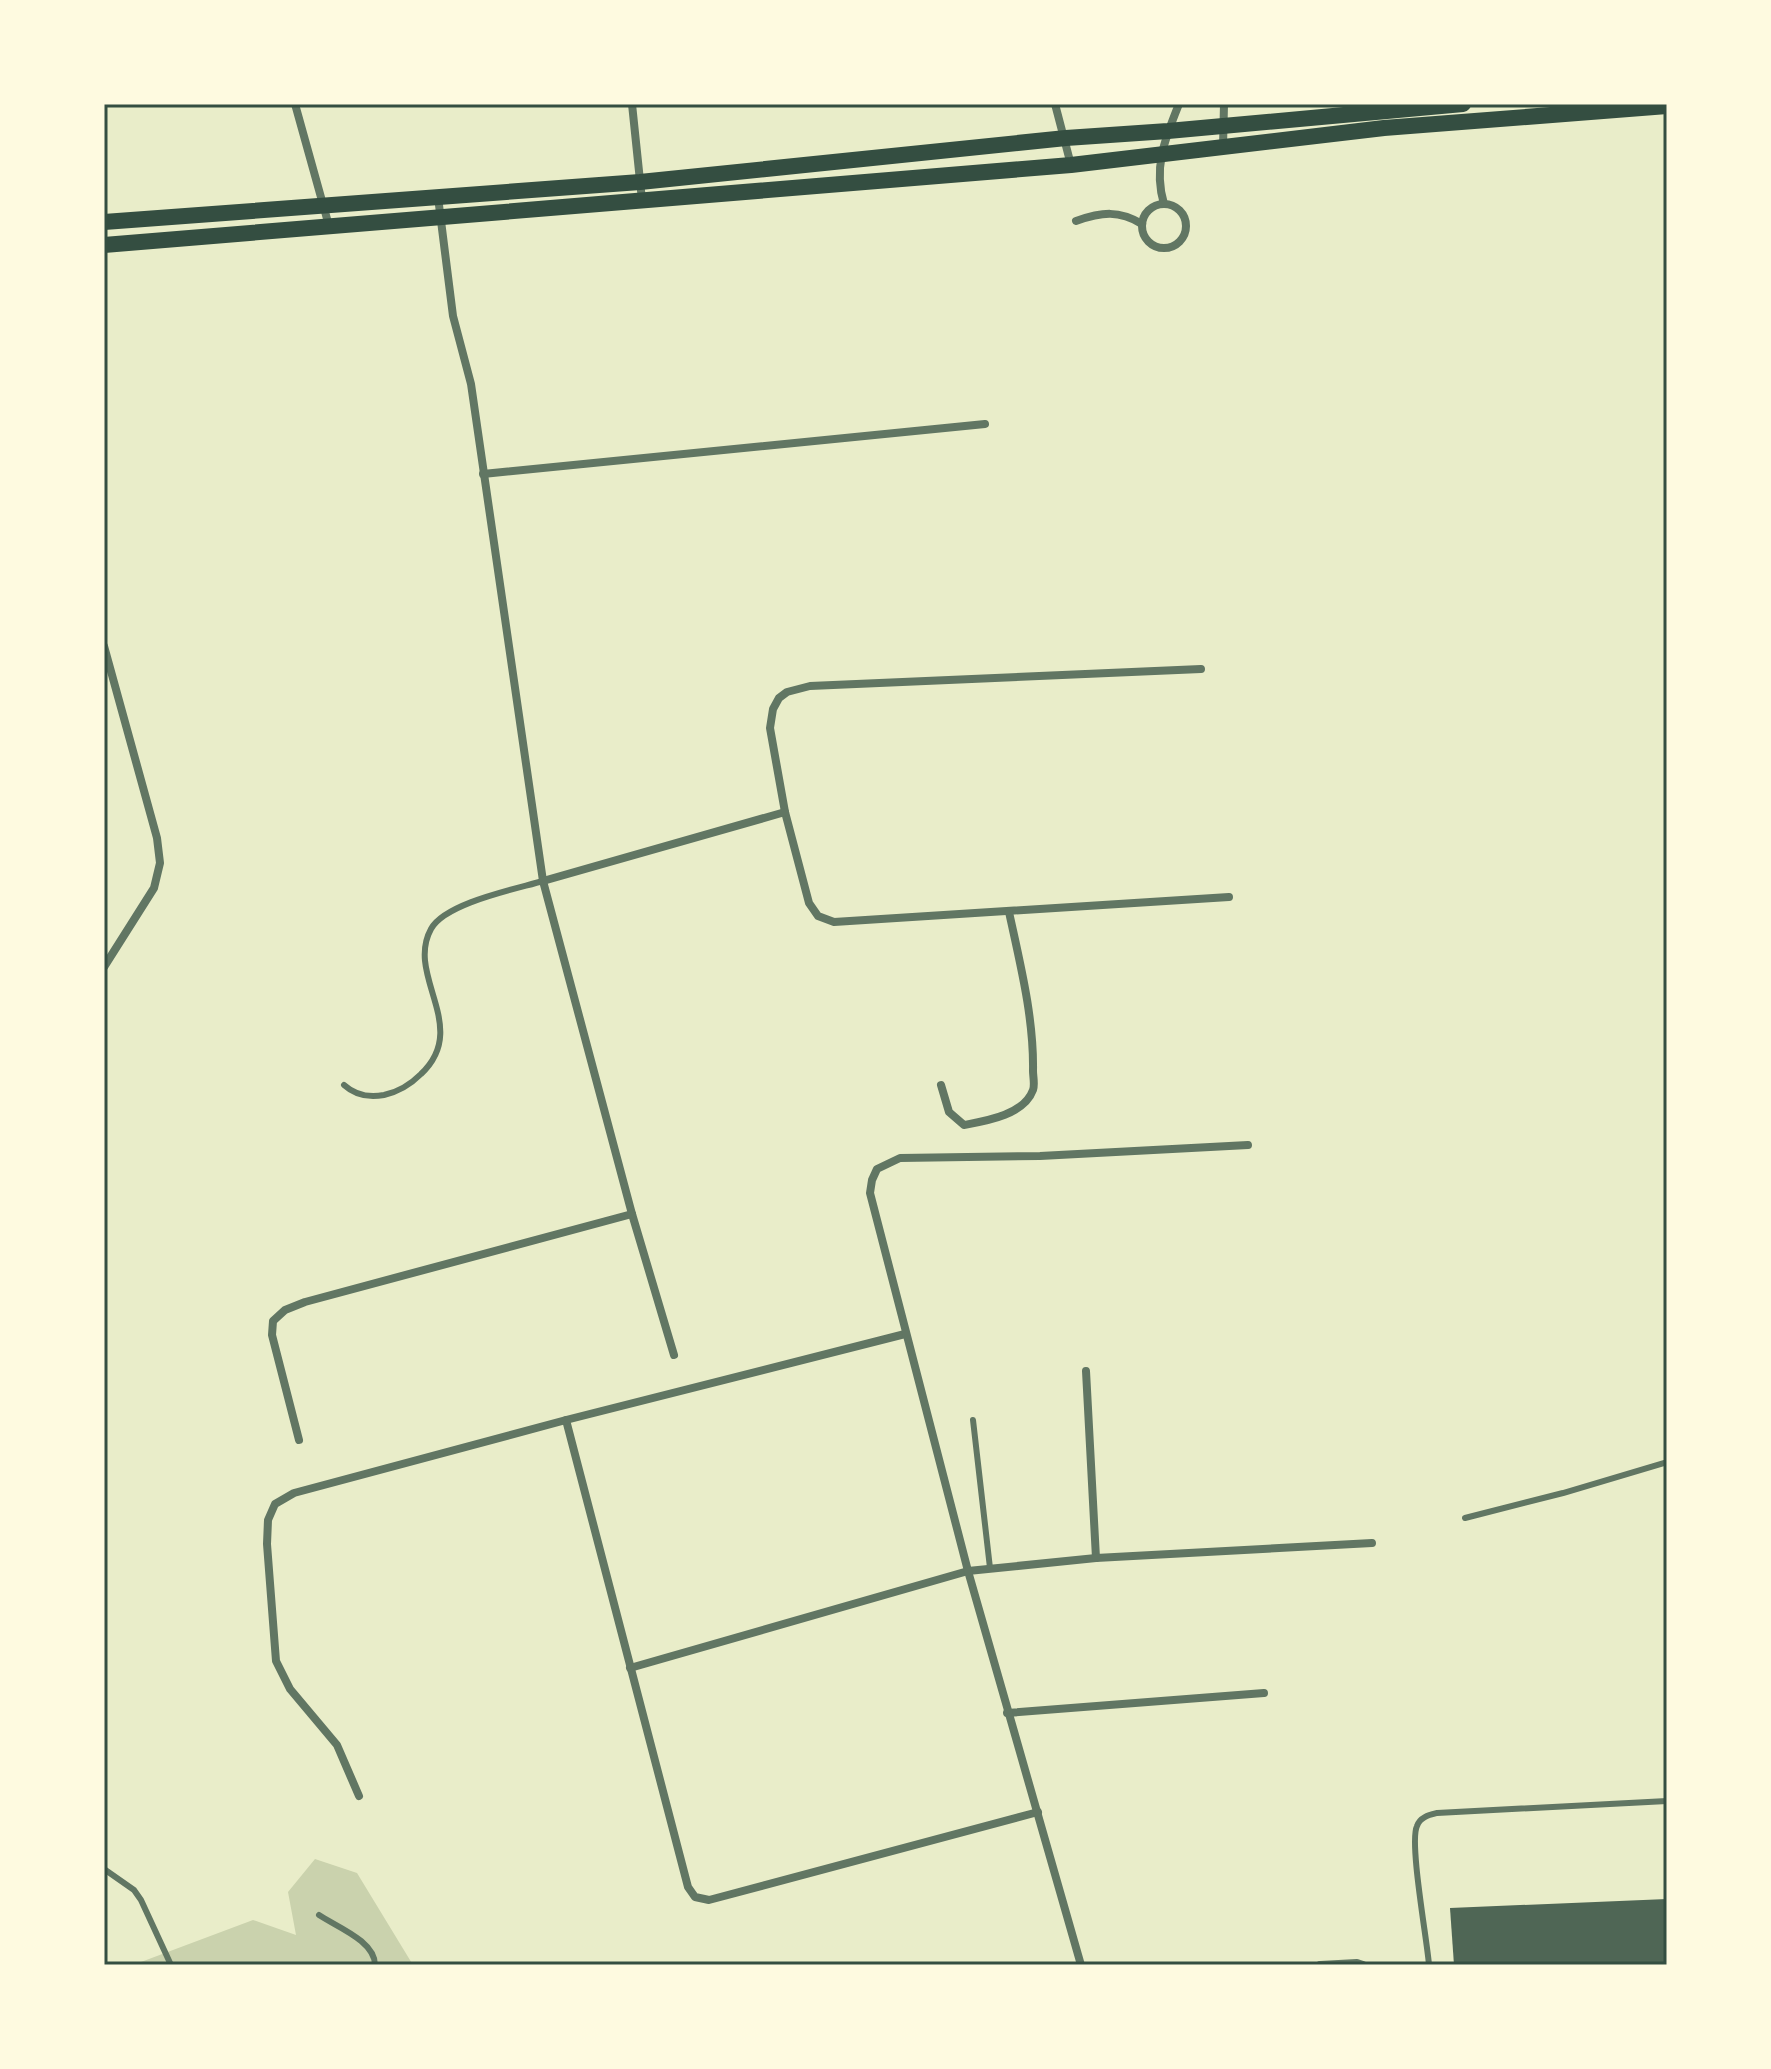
<svg xmlns="http://www.w3.org/2000/svg" width="1771" height="2069" viewBox="0 0 1771 2069" font-family="'Space Grotesk',sans-serif">
<rect width="100%" height="100%" fill="#e9edc9"/>
<polygon fill="#cad2ad" points="315,1859 357,1873 413,1965 133,1965 253,1920 296,1935 288,1892"/>
<polygon fill="#4f6655" points="1667,1899 1667,1965 1454,1965 1450,1908"/>
<g fill="none" stroke-linecap="round" stroke-linejoin="round">
<g stroke="#617663" stroke-width="6">
<path d="M344,1085C355,1095 368,1098 384,1095C398,1092 411,1084 421,1074C471,1027 405,976 431,929C445,903 516,889 543,881"/>
<polyline points="973,1420 990,1568"/>
<polyline points="1465,1518 1563,1493 1667,1462"/>
<polyline points="104,1869 134,1890 141,1900 171,1965"/>
<path d="M319,1915C337,1927 375,1941 375,1965"/>
<path d="M1429,1965C1427,1939 1409,1842 1417,1826C1420,1817 1429,1815 1437,1813L1667,1801"/>
</g>
<g stroke="#617663" stroke-width="8">
<polyline points="295,104 329,226"/>
<polyline points="632,104 642,200"/>
<polyline points="1055,104 1071,165"/>
<polyline points="1223,147 1224,104"/>
<polyline points="438,197 453,316 471,384 543,881 632,1214 674,1355"/>
<path d="M1164,204C1153,167 1165,139 1179,104"/>
<circle cx="1164" cy="226" r="22"/>
<path d="M1076,221C1102,212 1119,210 1142,224"/>
<polyline points="483,474 985,424"/>
<polyline points="104,646 157,838 160,863 154,888 104,967"/>
<polyline points="1201,669 810,686 787,692 779,698 773,709 770,728 785,812 809,903 818,916 834,922 1229,897"/>
<polyline points="543,881 785,812"/>
<path d="M941,1085L949,1112L964,1125C986,1121 1024,1115 1033,1090C1035,1085 1033,1076 1033,1071C1034,1018 1020,963 1009,912"/>
<polyline points="1086,1371 1096,1558"/>
<polyline points="566,1420 688,1887 695,1897 709,1900 1038,1812"/>
<polyline points="299,1440 272,1335 273,1321 285,1310 305,1302 632,1214"/>
<polyline points="630,1668 968,1571 1096,1558 1372,1543"/>
<polyline points="1007,1713 1264,1693"/>
<polyline points="359,1796 337,1745 290,1689 276,1661 267,1544 268,1520 275,1504 294,1493 566,1420 905,1334"/>
<polyline points="1081,1965 968,1571 870,1193 872,1180 877,1169 900,1158 1040,1156 1248,1145"/>
<polyline points="1320,1965 1357,1963 1363,1965"/>
</g>
<g stroke="#344e41" stroke-width="16">
<polyline points="104,222 640,182 1066,138 1168,131 1463,104"/>
<polyline points="104,245 1071,165 1384,128 1667,106"/>
</g>
</g>
<rect width="1771" height="2069" fill="none" stroke="#fefae0" stroke-width="212"/>
<rect x="106" y="106" width="1559" height="1857" fill="none" stroke="#344e41" stroke-width="3"/>
</svg>
